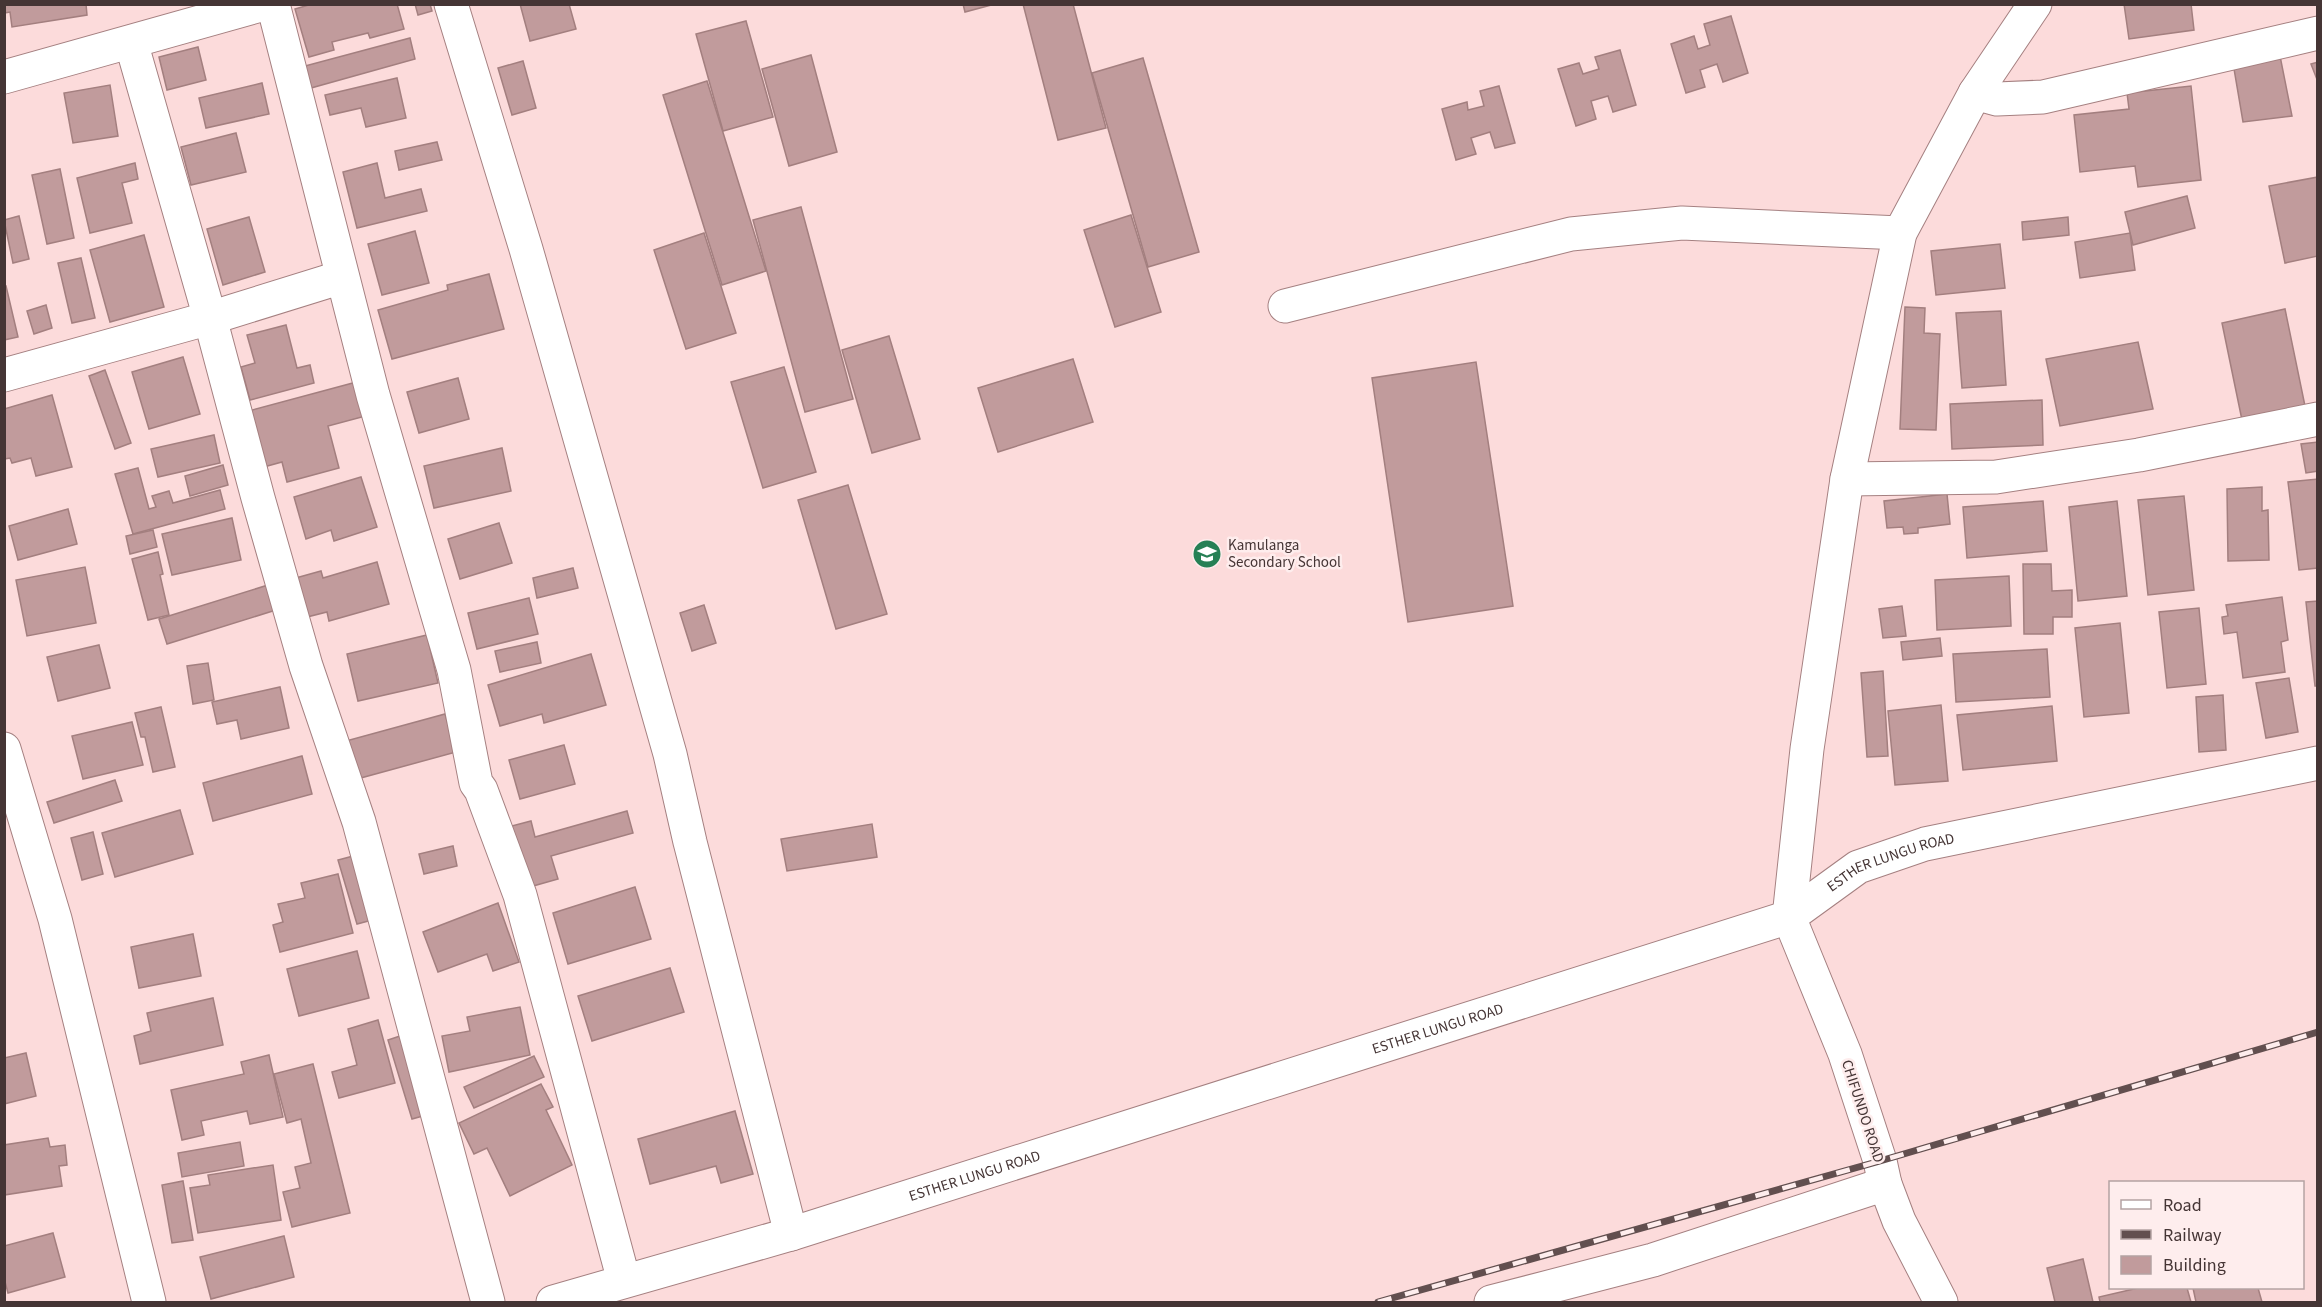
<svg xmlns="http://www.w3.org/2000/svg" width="2322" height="1307" viewBox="0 0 2322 1307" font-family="'Source Sans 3',sans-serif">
<rect width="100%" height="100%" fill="#fcdbdb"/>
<g fill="#c19b9c" stroke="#a37f7f" stroke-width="1.5">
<polygon points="4,4 86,4 87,15 12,27 10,12 4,13"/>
<polygon points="312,4 397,4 404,29 370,38 368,33 332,42 334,50 309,57 295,9"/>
<polygon points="415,4 430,4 432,11 418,15"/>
<polygon points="520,4 569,4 576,29 530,41"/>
<polygon points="963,4 995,4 965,12"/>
<polygon points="1023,4 1073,4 1106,128 1058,140"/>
<polygon points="2124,4 2191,4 2194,30 2129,39"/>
<polygon points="1731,16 1748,73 1723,82 1717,64 1700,70 1705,87 1686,93 1671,44 1694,36 1698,49 1710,45 1704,24"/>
<polygon points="746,21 773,117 723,131 696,34"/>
<polygon points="410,38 415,59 311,88 305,66"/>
<polygon points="198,47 206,80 167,90 159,57"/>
<polygon points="1620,50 1636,105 1613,112 1608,96 1591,101 1596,119 1576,126 1558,69 1579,63 1583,74 1599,69 1595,57"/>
<polygon points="811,55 837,152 789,166 762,69"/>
<polygon points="2280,56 2292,116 2243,122 2233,63"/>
<polygon points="1143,58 1199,252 1148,267 1092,73"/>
<polygon points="523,61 536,108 512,115 498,68"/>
<polygon points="2318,62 2318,82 2311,64"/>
<polygon points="397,78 406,118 366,127 361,108 330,115 325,95"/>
<polygon points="707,81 766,271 722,285 663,95"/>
<polygon points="262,83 269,114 206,128 199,98"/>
<polygon points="110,85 118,136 73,143 64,93"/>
<polygon points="1499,86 1515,143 1495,148 1490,132 1471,138 1476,154 1456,160 1442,109 1467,102 1468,110 1484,106 1480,91"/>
<polygon points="2191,86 2201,180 2138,187 2135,166 2080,172 2074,115 2129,109 2127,93"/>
<polygon points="236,133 246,172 191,185 181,147"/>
<polygon points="437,142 442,160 399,170 395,151"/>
<polygon points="135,163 138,179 122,183 132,223 90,233 77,178"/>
<polygon points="377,163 385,198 421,189 427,211 357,228 343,172"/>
<polygon points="60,169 74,238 47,244 32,175"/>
<polygon points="2318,177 2318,256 2285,263 2269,186"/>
<polygon points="2187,196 2195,228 2133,245 2125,212"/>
<polygon points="801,207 853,399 805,412 753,220"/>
<polygon points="1131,215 1161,312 1115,327 1084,230"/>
<polygon points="19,216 29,259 13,263 4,220"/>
<polygon points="249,217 265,272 223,285 207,229"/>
<polygon points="2068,217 2069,235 2023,240 2022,222"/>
<polygon points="415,231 429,283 382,295 368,244"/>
<polygon points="704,233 736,333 686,349 654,250"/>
<polygon points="2130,233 2135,270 2080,278 2075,242"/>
<polygon points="144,235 164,307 110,322 90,250"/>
<polygon points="2000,244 2005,288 1936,295 1931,251"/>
<polygon points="81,258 95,318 72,323 58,263"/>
<polygon points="489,274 504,329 392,359 378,310 448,290 447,285"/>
<polygon points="6,286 18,337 4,340 4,287"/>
<polygon points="46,305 52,328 34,334 27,311"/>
<polygon points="1905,307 1925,308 1924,333 1940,334 1936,430 1900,429"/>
<polygon points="2285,309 2305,406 2242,420 2222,323"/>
<polygon points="2001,311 2006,385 1962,388 1956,313"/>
<polygon points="286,325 297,368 310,365 314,383 250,400 241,367 255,363 247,335"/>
<polygon points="889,336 920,439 872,453 842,350"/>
<polygon points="2138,342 2153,409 2060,426 2046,359"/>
<polygon points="183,357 200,414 149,429 132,372"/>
<polygon points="1073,359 1093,422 998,452 978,388"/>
<polygon points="1476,362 1513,606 1408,622 1372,378"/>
<polygon points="784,367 816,472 763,488 731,382"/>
<polygon points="105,370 131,443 115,449 89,376"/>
<polygon points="458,378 469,419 419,433 407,392"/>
<polygon points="364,380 373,414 328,426 339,468 287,482 282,462 260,468 245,412"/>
<polygon points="52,395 72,467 36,476 31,458 12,463 10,458 4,459 4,409"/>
<polygon points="2042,400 2043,445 1952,449 1950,404"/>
<polygon points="214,435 220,463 158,477 151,449"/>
<polygon points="2318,442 2318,471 2306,473 2301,444"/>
<polygon points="502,448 511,491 434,508 424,466"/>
<polygon points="223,465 228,485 190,496 185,476"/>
<polygon points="138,468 149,509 156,507 152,496 169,491 173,503 220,490 225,509 133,534 115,474"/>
<polygon points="361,477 377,527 334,541 331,530 306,539 294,497"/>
<polygon points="2318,479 2318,568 2299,570 2288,482"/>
<polygon points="848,485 887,614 836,629 798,500"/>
<polygon points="2262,487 2262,511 2268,510 2269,560 2228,561 2227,489"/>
<polygon points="1947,494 1950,524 1918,528 1918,533 1904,534 1903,527 1887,528 1884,501"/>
<polygon points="2184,496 2194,590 2148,595 2138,500"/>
<polygon points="2043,501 2047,551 1967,558 1963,507"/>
<polygon points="2117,501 2127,596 2078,601 2069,507"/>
<polygon points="68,509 77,544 18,560 9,526"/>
<polygon points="232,518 241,560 172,575 162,534"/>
<polygon points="499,523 512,563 460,579 448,539"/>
<polygon points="153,530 157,547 130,554 126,536"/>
<polygon points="158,552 163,574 160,575 169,615 148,620 132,559"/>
<polygon points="377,562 389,604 329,621 327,612 303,618 292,579 321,571 323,578"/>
<polygon points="2023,564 2051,564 2052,591 2072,590 2072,617 2053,617 2053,634 2024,634"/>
<polygon points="85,567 96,623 27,636 16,580"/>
<polygon points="573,568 578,588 537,598 533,578"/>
<polygon points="2009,576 2011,626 1937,630 1935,580"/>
<polygon points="268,585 276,610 167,644 159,619"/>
<polygon points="2282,597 2288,640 2281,642 2285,672 2243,678 2237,632 2224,634 2222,617 2228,616 2226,605"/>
<polygon points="529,598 538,634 477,649 468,613"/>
<polygon points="2318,601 2318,686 2315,686 2306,602"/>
<polygon points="704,605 716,643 692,651 680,613"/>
<polygon points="1902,606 1906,636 1883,638 1879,609"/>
<polygon points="2199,608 2206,684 2167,688 2159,612"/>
<polygon points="2120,623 2129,713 2084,717 2075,628"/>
<polygon points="427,635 438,683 358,701 347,654"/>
<polygon points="1940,638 1942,656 1903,660 1901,642"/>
<polygon points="537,642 541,663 500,672 495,651"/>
<polygon points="99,645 110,688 58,701 47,657"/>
<polygon points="2047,649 2050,697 1956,702 1953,654"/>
<polygon points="591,654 606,705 544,723 542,714 500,726 488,685"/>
<polygon points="208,663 214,700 193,704 187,666"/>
<polygon points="1883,671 1888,756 1867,757 1861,673"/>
<polygon points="2289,678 2298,732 2266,738 2256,683"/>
<polygon points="280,687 289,728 241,739 237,720 217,724 212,702"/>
<polygon points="2223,695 2226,750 2199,752 2196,697"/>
<polygon points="1941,705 1948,781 1895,785 1888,711"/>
<polygon points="2052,706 2057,761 1963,770 1957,715"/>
<polygon points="161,707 175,767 153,772 145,737 141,737 135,713"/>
<polygon points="445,714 456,752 357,779 346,741"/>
<polygon points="132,722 143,765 83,779 72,736"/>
<polygon points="564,745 575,784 520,799 509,760"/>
<polygon points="302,756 312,794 213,821 203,783"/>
<polygon points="115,780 122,801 54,823 47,802"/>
<polygon points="180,810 193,854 115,877 102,833"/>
<polygon points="627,811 633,833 551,856 558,879 526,888 504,828 531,821 535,837"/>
<polygon points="872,824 877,857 787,871 781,839"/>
<polygon points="93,832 103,874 82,880 71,838"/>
<polygon points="453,846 457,866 424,874 419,854"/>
<polygon points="357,855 376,919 357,924 338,860"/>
<polygon points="338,874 353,933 280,952 273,925 283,922 278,904 305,898 301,883"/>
<polygon points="635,887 651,939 568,964 553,913"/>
<polygon points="498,903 519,962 493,971 487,954 438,972 423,932"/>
<polygon points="193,934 201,976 139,988 131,947"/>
<polygon points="357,951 369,998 299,1016 287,969"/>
<polygon points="670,968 684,1012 592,1041 578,996"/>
<polygon points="213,998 223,1045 140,1064 134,1036 151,1031 147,1013"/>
<polygon points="520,1007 530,1055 449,1072 442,1036 470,1031 467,1017"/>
<polygon points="378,1020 395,1083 339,1098 332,1072 357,1065 348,1029"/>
<polygon points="406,1034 430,1114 412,1119 388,1040"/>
<polygon points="26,1053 36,1096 4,1104 4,1058"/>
<polygon points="269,1055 283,1117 250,1124 247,1111 201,1121 204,1135 182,1140 171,1090 244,1074 241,1062"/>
<polygon points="534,1056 544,1077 474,1108 464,1087"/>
<polygon points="313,1064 350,1213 292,1227 283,1192 300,1188 295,1167 311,1163 301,1119 287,1123 274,1074"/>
<polygon points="541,1084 553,1107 546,1110 572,1165 510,1196 487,1148 474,1154 459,1123"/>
<polygon points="735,1111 753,1174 721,1183 716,1166 650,1184 638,1139"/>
<polygon points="48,1138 50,1147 65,1145 67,1165 59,1166 62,1186 4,1195 4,1145"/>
<polygon points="240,1142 244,1166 182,1177 178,1153"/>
<polygon points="273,1165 281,1220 198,1233 190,1188 210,1185 208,1175"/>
<polygon points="183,1181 193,1240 172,1243 162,1185"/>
<polygon points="53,1233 65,1277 8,1293 4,1278 4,1246"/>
<polygon points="284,1236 294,1277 211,1299 200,1257"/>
<polygon points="2083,1259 2093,1302 2055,1302 2047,1268"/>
<polygon points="2138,1288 2187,1288 2191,1302 2100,1302 2099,1297"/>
<polygon points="2193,1288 2258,1288 2262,1302 2196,1302"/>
</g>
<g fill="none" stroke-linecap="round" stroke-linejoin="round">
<g stroke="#a58081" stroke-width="35">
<g id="minor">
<polyline points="273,4 373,395 454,670 476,783 481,790 520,895 624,1281"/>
<polyline points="451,4 526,249 670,754 690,842 791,1234"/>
<polyline points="131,42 210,318 258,498 306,666 359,822 488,1302"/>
<polyline points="4,77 264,4"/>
<polyline points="1975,93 1997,99 2043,97 2318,33"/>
<polyline points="1285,306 1571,234 1682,223 1900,233"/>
<polyline points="4,375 210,318 342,277"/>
<polyline points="1847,479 1996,477 2139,455 2318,419"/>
<polyline points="4,749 55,919 149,1302"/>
<path id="s1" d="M553,1302L791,1234L1789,917L1858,867L1925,844L2318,763"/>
<polyline points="1491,1302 1653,1260 1885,1184"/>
<polyline points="1941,1302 1899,1221 1885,1184 1880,1161 1845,1054 1789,917 1807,749 1847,479 1900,233 1975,93 2035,4"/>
</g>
</g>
<use href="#minor" stroke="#fff" stroke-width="33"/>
<g stroke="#624f4f" stroke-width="7">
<polyline id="rail" points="1378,1302 1880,1161 2318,1032"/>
</g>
<use href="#rail" stroke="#feeded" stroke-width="4.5" stroke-dasharray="14" stroke-linecap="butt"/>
</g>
<defs>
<g id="school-disc" transform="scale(1.5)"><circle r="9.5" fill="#268055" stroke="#feeded"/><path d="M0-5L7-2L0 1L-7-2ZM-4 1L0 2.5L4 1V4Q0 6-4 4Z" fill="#fff"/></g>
</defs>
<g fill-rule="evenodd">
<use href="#school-disc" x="1207" y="554"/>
</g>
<g text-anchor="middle" stroke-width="5" stroke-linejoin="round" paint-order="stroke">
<g font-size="15" fill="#453535" stroke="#feeded" text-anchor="start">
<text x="1228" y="550">Kamulanga<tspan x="1228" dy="17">Secondary School</tspan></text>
</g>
<g font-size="15" fill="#453535" stroke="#feeded">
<text dy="5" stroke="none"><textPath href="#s1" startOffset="1412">ESTHER LUNGU ROAD</textPath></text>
<text dy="5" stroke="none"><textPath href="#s1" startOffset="926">ESTHER LUNGU ROAD</textPath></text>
<text transform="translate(1863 1111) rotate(72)" y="5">CHIFUNDO ROAD</text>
<text dy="5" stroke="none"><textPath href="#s1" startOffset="440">ESTHER LUNGU ROAD</textPath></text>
</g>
</g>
<rect width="2322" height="1307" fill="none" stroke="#453535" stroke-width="12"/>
<rect x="2109" y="1181" width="195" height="108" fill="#feeded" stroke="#b4a3a3" stroke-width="1.5"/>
<rect x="2121" y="1200" width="30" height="9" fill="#ffffff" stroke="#b4a3a3" stroke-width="1.5"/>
<text x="2163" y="1211" font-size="18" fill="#453535">Road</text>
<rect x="2121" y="1230" width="30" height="9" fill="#624f4f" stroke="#b4a3a3" stroke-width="1.5"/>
<text x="2163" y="1241" font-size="18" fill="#453535">Railway</text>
<rect x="2121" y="1256" width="30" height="18" fill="#c19b9c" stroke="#b4a3a3" stroke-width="1.5"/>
<text x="2163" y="1271" font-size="18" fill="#453535">Building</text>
</svg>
